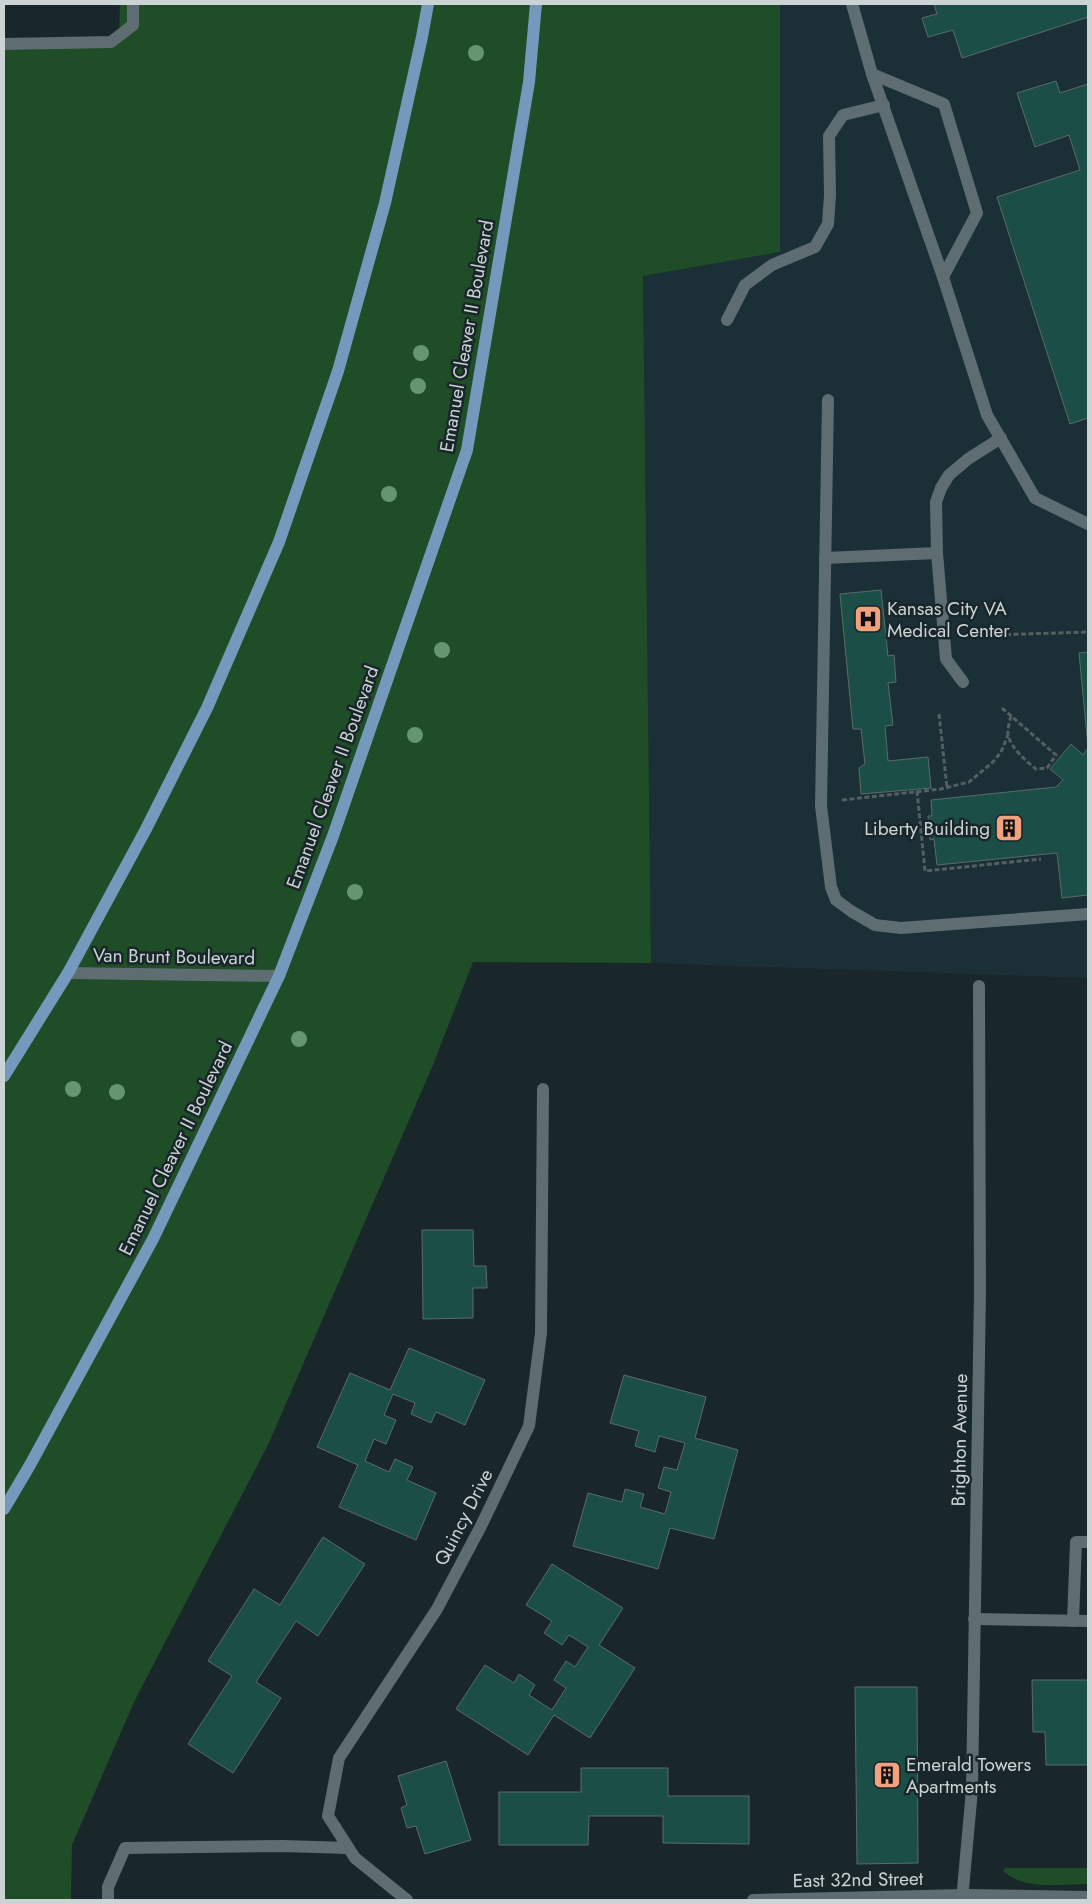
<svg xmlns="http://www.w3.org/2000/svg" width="1092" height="1904" viewBox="0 0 1092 1904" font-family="Jost,sans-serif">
<rect width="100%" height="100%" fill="#19262a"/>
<polygon fill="#1b3036" points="780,4 1088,4 1088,978 651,963 643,275 780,252"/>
<g fill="#1e4d27">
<polygon points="120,4 780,4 780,252 643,276 651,963 473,962 433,1065 268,1445 135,1700 72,1845 71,1900 4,1900 4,41 119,36"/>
<path d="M1005,1868H1088V1884C1060,1884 1026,1891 1003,1871Z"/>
</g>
<g fill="#1b4e47" stroke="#5c6b68">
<polygon points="934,4 1088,4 1088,17 962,58 953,30 928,37 922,18 937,14"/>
<polygon points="1056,81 1060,93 1088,84 1088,418 1070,424 997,197 1080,170 1069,135 1035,147 1017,93"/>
<polygon points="881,590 888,656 894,655 896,682 888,683 893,725 885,726 888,761 928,757 931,788 861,794 859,768 865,764 861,729 853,729 840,594"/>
<polygon points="1088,652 1088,746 1079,653"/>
<polygon points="1071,744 1083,755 1088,748 1088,895 1062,898 1057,853 937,865 934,839 930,840 928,816 932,816 931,800 1056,787 1063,780 1050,769"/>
<polygon points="422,1230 473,1230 474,1266 486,1266 487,1288 473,1288 473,1318 423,1319"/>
<polygon points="409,1348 485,1380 465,1425 436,1412 431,1423 411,1414 415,1403 393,1394 384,1415 396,1420 386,1444 374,1439 365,1461 389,1472 395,1459 413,1467 407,1480 436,1493 416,1540 339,1507 358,1465 317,1447 350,1373 390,1390"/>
<polygon points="624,1375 706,1397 695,1438 738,1450 714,1539 670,1528 658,1569 573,1546 588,1493 622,1502 625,1489 644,1494 640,1507 665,1514 671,1492 658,1488 664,1467 677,1470 685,1443 659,1436 655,1452 635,1446 639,1431 610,1423"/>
<polygon points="323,1537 365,1564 318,1636 296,1621 256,1682 281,1698 233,1773 188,1744 232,1676 208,1661 254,1589 280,1605"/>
<polygon points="552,1564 623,1608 599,1645 635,1668 590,1738 554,1715 528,1755 456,1709 485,1665 514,1683 519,1674 535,1685 529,1695 552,1710 566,1688 554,1680 566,1661 575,1667 588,1647 569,1635 562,1645 544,1633 552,1621 526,1605"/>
<polygon points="1032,1680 1088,1680 1088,1765 1046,1765 1045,1732 1033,1732"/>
<polygon points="855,1687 917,1687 918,1863 857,1864"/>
<polygon points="446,1761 471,1840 425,1854 416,1826 407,1828 401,1808 407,1805 398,1776"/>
<polygon points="581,1768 668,1768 668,1796 749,1796 749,1844 663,1843 663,1816 589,1816 588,1845 499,1845 499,1792 581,1792"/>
</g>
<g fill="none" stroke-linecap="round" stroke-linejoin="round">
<g stroke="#545f62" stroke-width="3" stroke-dasharray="5 2.5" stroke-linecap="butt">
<polyline points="991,635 1088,632"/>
<path d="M1002,708L1056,755L1047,768L1036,769C1026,761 1011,748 1008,735C1007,730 1010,721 1011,715"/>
<polyline points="939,714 947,788"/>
<polyline points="917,791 925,871 1041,859"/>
<polyline points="842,800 941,789 969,782 993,762 1001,752 1008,735"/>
</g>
<g stroke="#5e6d71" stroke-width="12">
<polyline points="852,4 872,74 943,277 987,415 1035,498 1088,524"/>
<polyline points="4,44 111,42 133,25 133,4"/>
<polyline points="872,74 944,104 977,213 943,277"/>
<polyline points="727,320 745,285 772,265 815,247 828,224 830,195 829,136 843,115 884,105"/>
<polyline points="828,400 821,806 831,887 836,900 851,911 875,925 901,928 1088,914"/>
<polyline points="825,558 937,553"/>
<polyline points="963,682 946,659 937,553 936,502 941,488 949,475 968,459 1001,438"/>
<polyline points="68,973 279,976"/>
<polyline points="974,1619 1088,1621"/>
<polyline points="1073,1621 1076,1542 1088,1542"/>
<polyline points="108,1900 108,1887 125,1848 283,1846 348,1848"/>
<polyline points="407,1900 355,1858 328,1816 339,1758 437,1609 481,1526 529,1426 541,1333 543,1089"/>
<polyline points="753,1900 964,1895 1088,1897"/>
<polyline points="962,1900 972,1790 980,1293 979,986"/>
</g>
<g stroke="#7499bd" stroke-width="12">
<polyline points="4,1076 68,973 146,829 207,708 279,542 338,371 385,203 422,37 428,4"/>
<polyline points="4,1509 30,1465 153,1239 279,976 333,836 467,450 529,82 536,4"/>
</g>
</g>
<g fill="#649672">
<circle cx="476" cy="53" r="8"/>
<circle cx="421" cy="353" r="8"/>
<circle cx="418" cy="386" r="8"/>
<circle cx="389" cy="494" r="8"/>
<circle cx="442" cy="650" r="8"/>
<circle cx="415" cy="735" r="8"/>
<circle cx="355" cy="892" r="8"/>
<circle cx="299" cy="1039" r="8"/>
<circle cx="73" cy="1089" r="8"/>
<circle cx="117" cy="1092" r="8"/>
</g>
<defs>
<g id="hospital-square" transform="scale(1.4375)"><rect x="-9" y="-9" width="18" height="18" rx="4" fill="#f2a17e" stroke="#19262a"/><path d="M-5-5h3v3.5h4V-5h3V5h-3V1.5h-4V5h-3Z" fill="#111"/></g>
<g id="building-square" transform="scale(1.4375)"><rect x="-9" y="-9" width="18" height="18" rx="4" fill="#f2a17e" stroke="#19262a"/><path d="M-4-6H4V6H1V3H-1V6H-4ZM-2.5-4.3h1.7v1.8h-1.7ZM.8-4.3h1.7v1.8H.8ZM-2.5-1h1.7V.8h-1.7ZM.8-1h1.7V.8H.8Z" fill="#111"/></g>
</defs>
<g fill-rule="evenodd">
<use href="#hospital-square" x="868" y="619"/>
<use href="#building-square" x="1009" y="828"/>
<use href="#building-square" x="887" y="1775"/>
</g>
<g text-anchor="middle" stroke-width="5" stroke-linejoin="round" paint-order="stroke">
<g font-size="19" fill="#cbd3d5" stroke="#19262a">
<text transform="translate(466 336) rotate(-80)" y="7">Emanuel Cleaver II Boulevard</text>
<text transform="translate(332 777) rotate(-70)" y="7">Emanuel Cleaver II Boulevard</text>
<text transform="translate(174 956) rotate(1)" y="7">Van Brunt Boulevard</text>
<text transform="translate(175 1148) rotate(-64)" y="7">Emanuel Cleaver II Boulevard</text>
<text transform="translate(959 1440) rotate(-89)" y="7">Brighton Avenue</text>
<text transform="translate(463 1517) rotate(-63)" y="7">Quincy Drive</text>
<text transform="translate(858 1879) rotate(-1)" y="7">East 32nd Street</text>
</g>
<g font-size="19" fill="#cbd3d5" stroke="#19262a" text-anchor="start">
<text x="887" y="615">Kansas City VA<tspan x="887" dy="22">Medical Center</tspan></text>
<text x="990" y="835" text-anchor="end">Liberty Building</text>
<text x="906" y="1771">Emerald Towers<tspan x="906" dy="22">Apartments</tspan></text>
</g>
</g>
<rect width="1092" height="1904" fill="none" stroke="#cbd3d5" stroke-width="10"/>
</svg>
